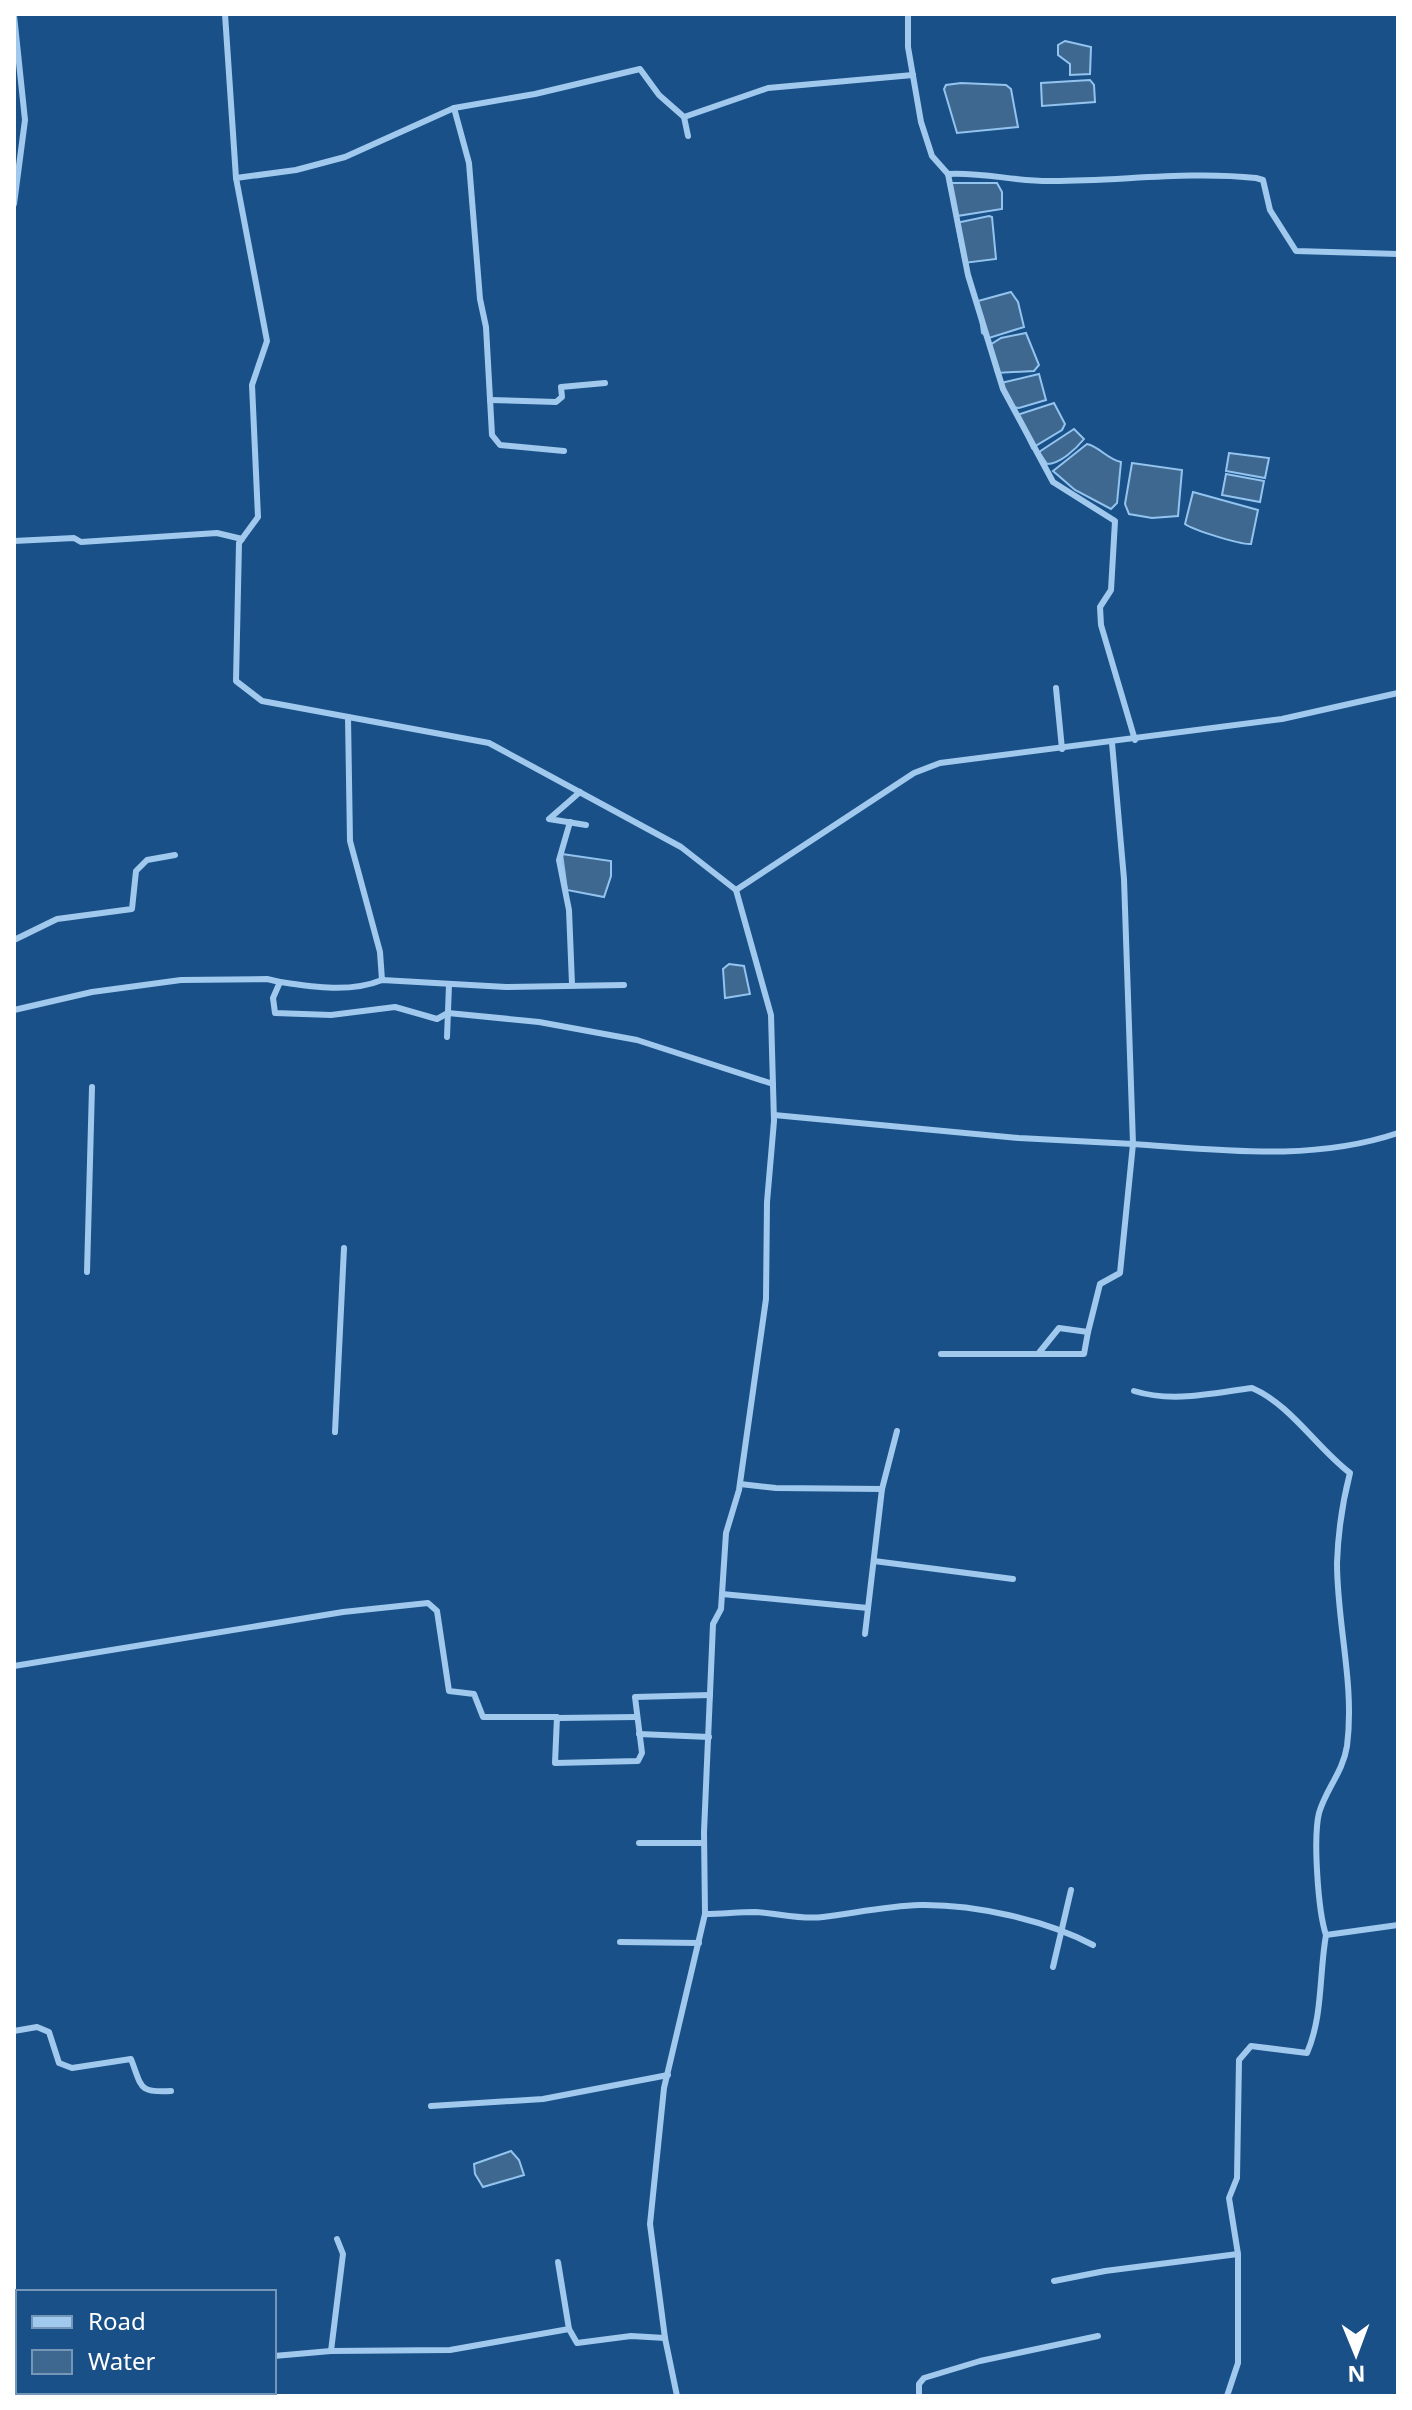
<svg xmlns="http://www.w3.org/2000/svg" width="1412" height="2410" viewBox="0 0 1412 2410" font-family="'Noto Sans',sans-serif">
<rect width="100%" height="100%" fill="#195087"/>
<g fill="#3f6890" stroke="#93c4ef" stroke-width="2">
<polygon points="1065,41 1091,47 1090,74 1070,75 1070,64 1058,55 1058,45"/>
<polygon points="1090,80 1094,85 1095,102 1042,106 1041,83"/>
<polygon points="961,83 1006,85 1011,89 1018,127 957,133 944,89 946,85"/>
<polygon points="948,183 997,183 1002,192 1002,209 957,216"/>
<polygon points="989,216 992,217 996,259 964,263 956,223"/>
<polygon points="1011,292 1018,302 1024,327 989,338 982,333 978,301"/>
<polygon points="1026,333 1039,365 1034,371 996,373 990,345 1001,338"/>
<polygon points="1039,374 1046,400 1019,408 1011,407 1001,383"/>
<polygon points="1054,403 1065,424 1062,430 1032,448 1017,415"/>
<path d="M1074,429L1084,439C1076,449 1060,464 1047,464L1039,452Z"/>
<path d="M1087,444C1100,447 1107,459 1121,462L1117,503L1111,509L1075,490L1053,471Z"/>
<polygon points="1229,453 1269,458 1265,478 1226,471"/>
<polygon points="1132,463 1182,470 1178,516 1152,518 1129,514 1125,504"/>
<polygon points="1226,474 1264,481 1260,502 1222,495"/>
<path d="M1193,492L1258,510L1251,544C1241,545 1193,530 1185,524Z"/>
<polygon points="562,854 611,861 611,876 604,897 567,890"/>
<polygon points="729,964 744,966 750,994 725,998 723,969"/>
<polygon points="511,2151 519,2160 524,2175 483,2187 475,2174 474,2164"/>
</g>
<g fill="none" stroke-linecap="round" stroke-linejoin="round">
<g stroke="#a1c8ed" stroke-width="6">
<polyline points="225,14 236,178 267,341 252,385 258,517 239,543 236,681 262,701 489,743 681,847 736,890 771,1015 774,1121 767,1202 766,1299 739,1490 726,1533 721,1609 713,1624 704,1832 705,1914 664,2088 650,2224 665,2338 677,2396"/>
<polyline points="908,14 908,47 921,122 932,156 948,174 968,275 1003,389 1053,482 1115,521 1111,590 1100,607 1101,625 1135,740"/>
<polyline points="14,15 25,120 14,204"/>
<polyline points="454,108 469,163 480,299 486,327 492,435 500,445 564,451"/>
<polyline points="684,117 688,136"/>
<path d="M948,174C984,172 1017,182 1053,181C1121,181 1188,171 1256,178L1263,180L1270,210L1296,251L1398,254"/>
<polyline points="236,178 296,170 345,157 454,108 535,94 640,69 659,95 684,117 768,88 913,75"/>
<polyline points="490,400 556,402 562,397 561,387 605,383"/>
<polyline points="14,541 74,538 81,542 217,533 242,539"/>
<polyline points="1056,688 1062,749"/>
<polyline points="348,717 350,841 380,952 382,980"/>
<polyline points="580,792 549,819 586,825"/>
<polyline points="570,822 559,860 569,910 572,984"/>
<polyline points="736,890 914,773 940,763 1282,719 1398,693"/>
<polyline points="14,940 57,919 132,909 136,871 147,860 175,855"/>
<path d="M280,982C313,987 350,993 382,980L506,987L624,985"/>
<polyline points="14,1010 92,992 181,980 267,979 280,982 273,998 275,1013 331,1015 395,1007 437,1019 448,1013 539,1022 637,1040 773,1084"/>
<polyline points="447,1037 449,985"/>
<polyline points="774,1115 1019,1138 1133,1144 1124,879 1112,743"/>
<polyline points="87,1272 92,1087"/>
<path d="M941,1354H1038L1059,1328L1088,1332L1100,1284L1120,1273L1133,1144C1222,1150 1312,1162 1398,1133"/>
<polyline points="1039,1354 1084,1354 1088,1332"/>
<path d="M1134,1391C1173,1403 1213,1393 1252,1388C1290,1404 1317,1448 1350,1473C1343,1500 1338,1534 1337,1563C1337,1624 1355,1685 1347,1746C1343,1772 1326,1789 1319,1813C1313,1838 1318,1911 1326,1935"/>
<polyline points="335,1432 344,1248"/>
<polyline points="740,1484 776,1488 882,1489"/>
<polyline points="874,1561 1013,1579"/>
<polyline points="722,1594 868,1608"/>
<polyline points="865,1634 882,1489 897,1431"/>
<polyline points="14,1666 343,1612 428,1603 437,1611 449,1691 474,1694 483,1717 557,1717 555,1763 638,1761 642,1753 635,1697 710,1695"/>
<polyline points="558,1718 637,1717"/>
<polyline points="639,1734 709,1737"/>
<polyline points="639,1843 704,1843"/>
<path d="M705,1914C722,1914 738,1912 755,1912C777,1913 800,1920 823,1917C855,1913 887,1906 920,1905C974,1904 1046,1920 1093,1945"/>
<polyline points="620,1942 699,1943"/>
<polyline points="1053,1967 1071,1890"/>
<path d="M14,2031L37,2027L49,2032L59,2063L72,2068L131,2059C142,2087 138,2093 171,2091"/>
<polyline points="431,2106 543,2099 668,2075"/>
<polyline points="558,2262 569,2329"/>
<polyline points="1054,2281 1105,2271 1238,2254"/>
<polyline points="331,2351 343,2254 337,2239"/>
<polyline points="274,2356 331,2351 450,2350 569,2329 577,2343 631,2336 665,2338"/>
<polyline points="268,2392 268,2396"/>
<polyline points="919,2396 919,2384 924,2378 980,2361 1098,2336"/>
<path d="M1227,2396L1238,2363V2254L1229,2198L1237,2178L1239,2060L1251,2046L1307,2053C1323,2016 1319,1975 1326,1935L1398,1925"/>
</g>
</g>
<rect width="1412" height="2410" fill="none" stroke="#ffffff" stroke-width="32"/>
<rect x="16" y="2290" width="260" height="104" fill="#195087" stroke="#7596b7" stroke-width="2"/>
<rect x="32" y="2316" width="40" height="12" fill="#a1c8ed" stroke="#7596b7" stroke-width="2"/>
<text x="88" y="2330" font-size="24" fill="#ffffff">Road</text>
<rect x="32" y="2350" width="40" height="24" fill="#3f6890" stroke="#7596b7" stroke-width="2"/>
<text x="88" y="2370" font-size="24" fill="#ffffff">Water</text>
<g transform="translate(1356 2354) rotate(179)" stroke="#195087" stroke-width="6" paint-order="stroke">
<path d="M0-6L14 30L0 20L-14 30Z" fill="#ffffff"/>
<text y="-12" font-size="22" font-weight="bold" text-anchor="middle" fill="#ffffff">N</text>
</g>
</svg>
